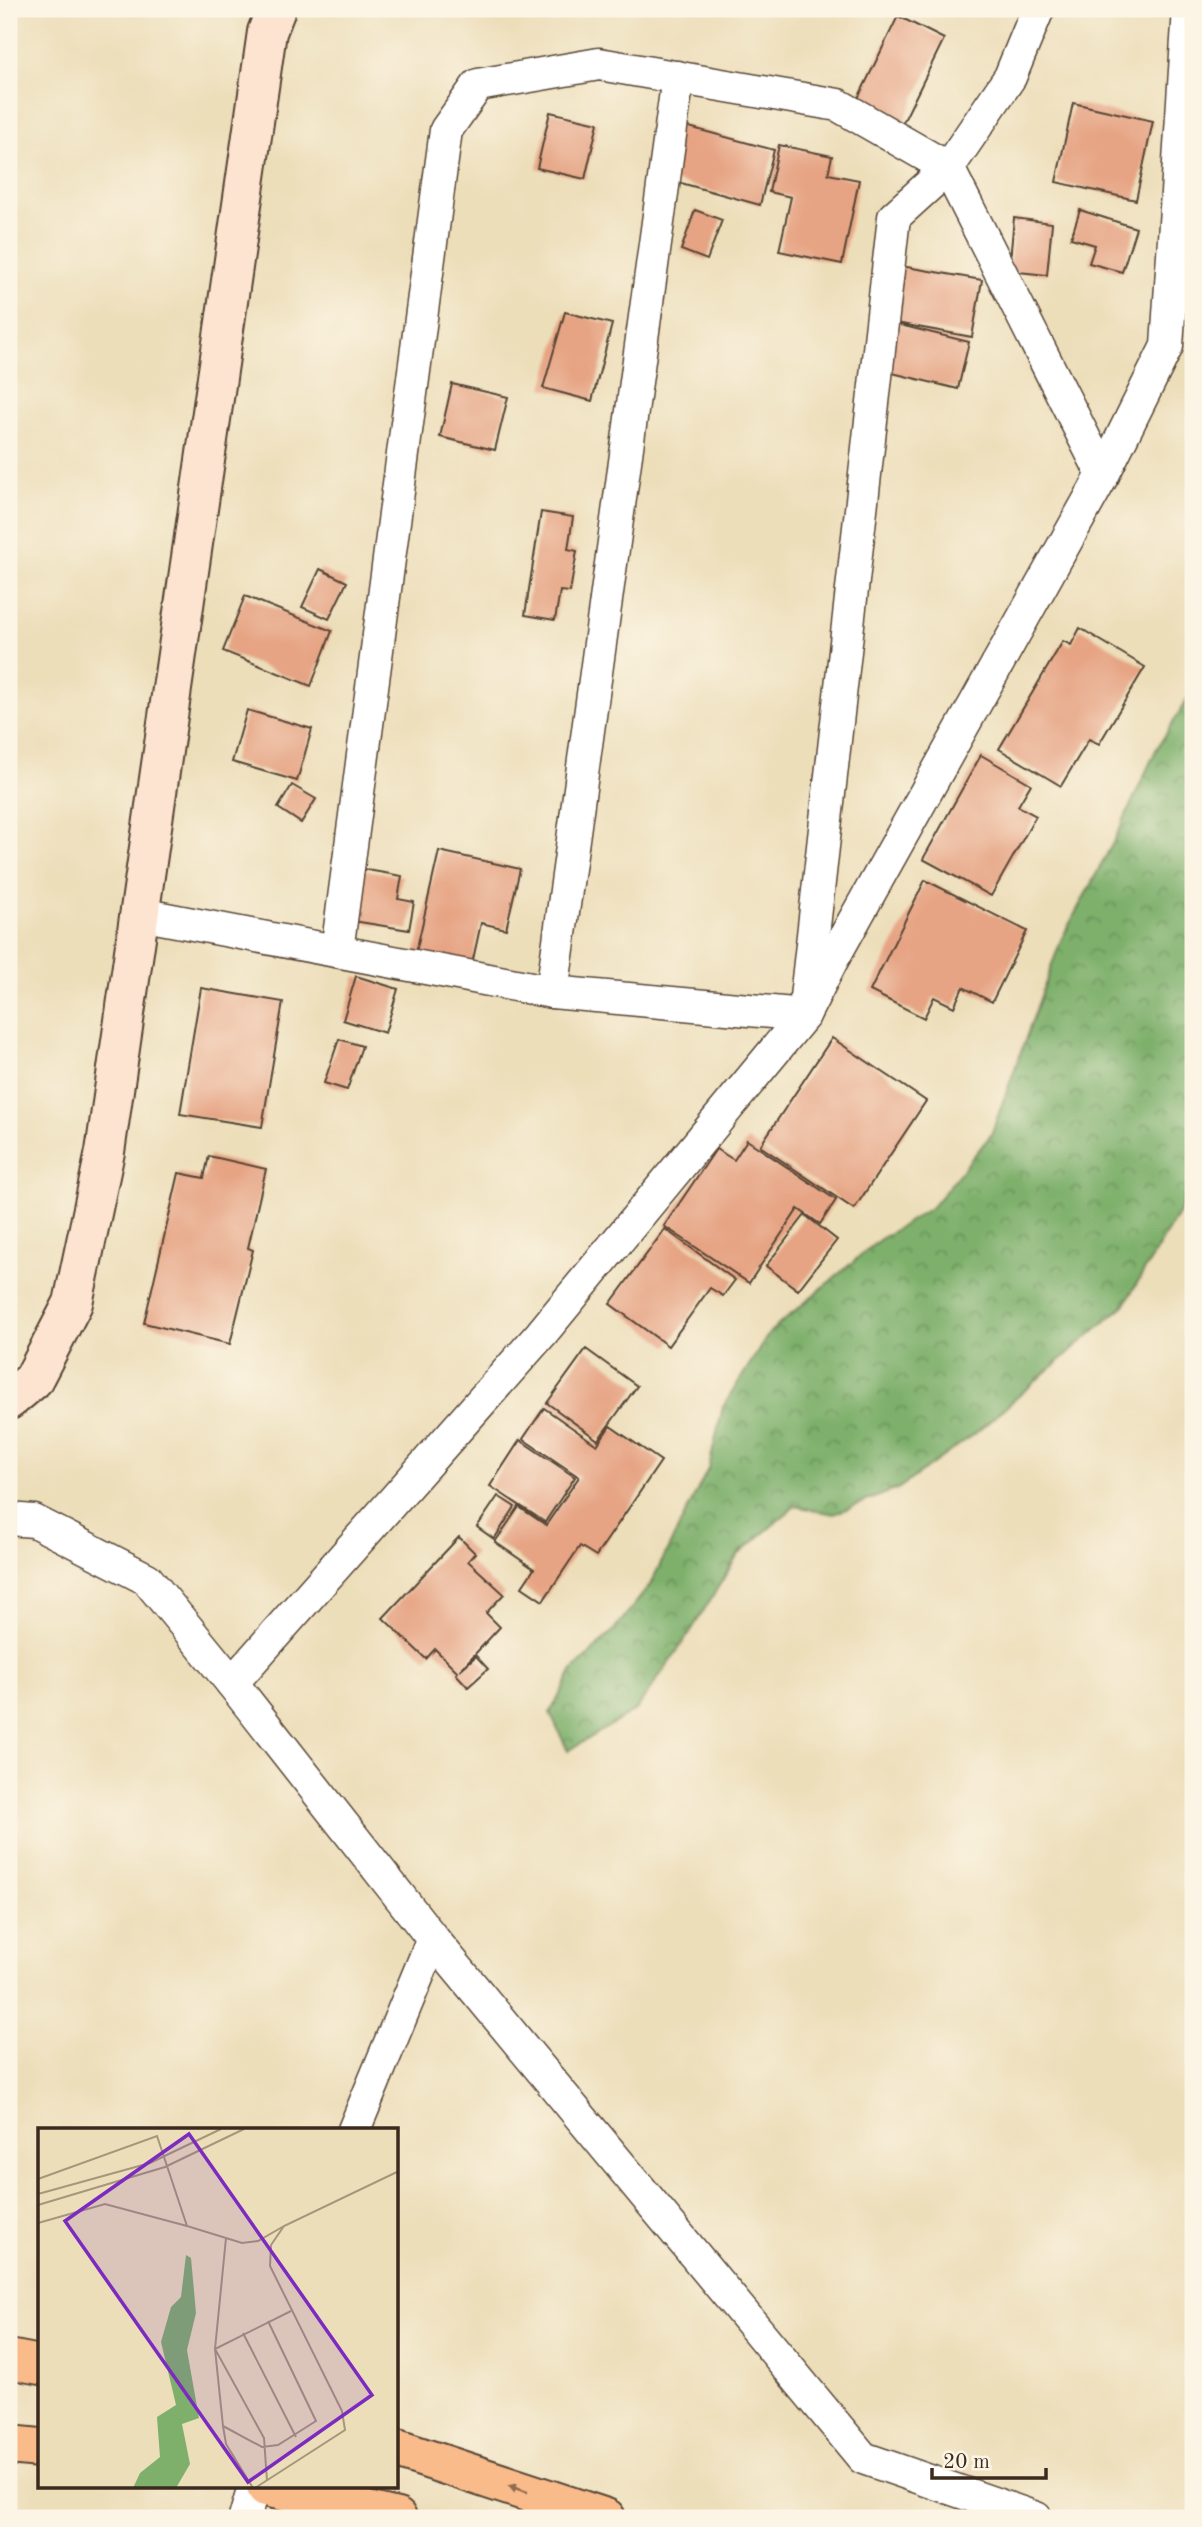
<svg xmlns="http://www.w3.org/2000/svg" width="1202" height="2527" viewBox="0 0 1202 2527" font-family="'Old Standard TT',serif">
<defs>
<pattern id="forest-crowns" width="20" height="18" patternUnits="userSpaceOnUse" patternTransform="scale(1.75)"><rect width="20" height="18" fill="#7eb06c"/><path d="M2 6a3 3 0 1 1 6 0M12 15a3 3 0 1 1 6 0" fill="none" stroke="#688f58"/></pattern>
</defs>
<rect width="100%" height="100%" fill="#fcf5e5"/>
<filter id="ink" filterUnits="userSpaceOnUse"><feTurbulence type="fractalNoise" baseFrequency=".0143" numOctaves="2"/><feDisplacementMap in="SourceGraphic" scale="14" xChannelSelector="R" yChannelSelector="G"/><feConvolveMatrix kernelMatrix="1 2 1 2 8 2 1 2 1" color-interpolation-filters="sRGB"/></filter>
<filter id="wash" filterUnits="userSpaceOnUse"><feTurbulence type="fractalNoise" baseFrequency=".00686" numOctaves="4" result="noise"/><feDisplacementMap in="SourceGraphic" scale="28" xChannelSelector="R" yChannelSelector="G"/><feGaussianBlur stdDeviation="1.57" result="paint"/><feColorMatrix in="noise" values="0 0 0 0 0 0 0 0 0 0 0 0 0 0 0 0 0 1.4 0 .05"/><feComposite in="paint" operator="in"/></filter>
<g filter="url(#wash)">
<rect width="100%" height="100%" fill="#eddeba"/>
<polygon fill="url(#forest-crowns)" stroke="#5c6d45" stroke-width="2" points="1193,690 1193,1173 1181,1209 1124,1305 977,1432 899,1488 834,1514 795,1506 738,1555 691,1631 636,1710 568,1751 550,1713 573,1670 614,1630 650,1585 709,1467 723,1407 770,1332 879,1240 932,1207 991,1135 1061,940 1115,839 1156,750"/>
<g id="blocks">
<g fill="#e6a484">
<polygon points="898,16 944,39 892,145 846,123"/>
<polygon points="1073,103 1153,121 1136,200 1056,182"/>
<polygon points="550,112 598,123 585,179 537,168"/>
<polygon points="678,124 774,150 760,205 663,178"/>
<polygon points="779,145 832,156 828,174 859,180 842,264 779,251 791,197 769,192"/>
<polygon points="695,210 722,220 707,260 681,250"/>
<polygon points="1080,210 1136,228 1122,272 1089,263 1095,245 1071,238"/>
<polygon points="1014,218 1052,223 1047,275 1009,271"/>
<polygon points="895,265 982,280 972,337 885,321"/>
<polygon points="565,312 612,324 592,401 543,388"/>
<polygon points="892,323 969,342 958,389 880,370"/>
<polygon points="452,384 508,397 495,450 440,437"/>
<polygon points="541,512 573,517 568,549 577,551 570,592 560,591 555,620 525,615"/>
<polygon points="320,569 347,582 329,619 302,607"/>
<polygon points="245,596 332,631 311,686 223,651"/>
<polygon points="1080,628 1145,667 1099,744 1089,739 1061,786 999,749 1063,641 1071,645"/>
<polygon points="247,710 312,729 297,781 232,762"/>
<polygon points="981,755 1031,784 1018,806 1036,816 991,896 923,859"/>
<polygon points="292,785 316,799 301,823 278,808"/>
<polygon points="439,851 520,869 506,929 481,923 467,987 411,974"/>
<polygon points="350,867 402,876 398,899 414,902 409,930 341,919"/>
<polygon points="925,880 1027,931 992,1002 963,987 954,1007 934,997 924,1018 870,991"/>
<polygon points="356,976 398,989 385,1033 343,1020"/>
<polygon points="201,988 283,1002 262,1127 180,1114"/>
<polygon points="832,1038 926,1101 854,1209 760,1146"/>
<polygon points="339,1039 362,1046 347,1090 324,1083"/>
<polygon points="747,1140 836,1200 820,1224 798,1209 749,1283 664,1226 716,1149 734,1160"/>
<polygon points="209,1156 266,1169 248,1248 253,1250 230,1344 144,1323 179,1173 204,1178"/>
<polygon points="805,1215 837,1240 798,1290 766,1266"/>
<polygon points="665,1229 735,1280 723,1296 710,1288 668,1346 610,1304"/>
<polygon points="586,1349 637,1386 598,1440 547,1403"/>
<polygon points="544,1408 597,1445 610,1426 661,1461 596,1556 580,1546 543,1601 522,1587 534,1569 495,1542 519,1507 546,1525 579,1477 523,1439"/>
<polygon points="520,1440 575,1477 545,1522 490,1486"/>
<polygon points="498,1496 515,1507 494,1539 477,1527"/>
<polygon points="459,1537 475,1553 468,1561 504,1594 486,1613 500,1627 460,1670 476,1656 488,1669 468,1687 456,1674 458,1672 435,1649 426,1659 383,1618"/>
</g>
</g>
</g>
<g filter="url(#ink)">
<use href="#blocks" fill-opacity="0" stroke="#564535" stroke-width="2"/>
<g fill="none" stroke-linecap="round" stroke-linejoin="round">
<g stroke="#564535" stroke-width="35">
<g id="street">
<polyline points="140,914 552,992 804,1015 894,217 948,168 1010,77 1038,9"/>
<polyline points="337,951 446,130 478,85 599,64 838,105 948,168 1103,475"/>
<polyline points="552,992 678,77"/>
<polyline points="9,1519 34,1521 147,1579 232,1683 433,1939 354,2130"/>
<polyline points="232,1683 541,1334 804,1015 831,962 1103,475 1167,346 1189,9"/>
<polyline points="433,1939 863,2458 1036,2518"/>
<polyline points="245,2518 254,2487"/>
</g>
</g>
<g stroke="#564535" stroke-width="42">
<polyline id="secondary" points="9,1400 33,1380 73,1303 105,1152 267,32 276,9"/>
</g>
<g stroke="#564535" stroke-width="42">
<g id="highway">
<polyline points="9,2359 40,2365"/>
<polyline points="9,2445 40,2448"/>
<polyline points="397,2449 606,2518"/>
<polyline points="266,2487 397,2518"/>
</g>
</g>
<use href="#street" stroke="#fff" stroke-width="32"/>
<use href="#secondary" stroke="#fde4d1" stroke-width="38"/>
<use href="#highway" stroke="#fabb8b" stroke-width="38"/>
</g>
<defs><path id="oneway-solid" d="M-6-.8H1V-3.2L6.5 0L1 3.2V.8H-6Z" transform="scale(1.75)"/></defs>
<use fill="#916b4f" href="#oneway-solid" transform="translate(518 2489) rotate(-161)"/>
</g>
<g transform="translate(38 2128)">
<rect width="360" height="360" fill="#eddeba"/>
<path d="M148,127L153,130L158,185L149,222L161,290L144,296L152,336L138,360H95L102,345L122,329L119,289L138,277L123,214L133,179L143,169Z" fill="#7eb06c"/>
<path fill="none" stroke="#a6967c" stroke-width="2" d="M0,51L119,8L149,98L204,115L220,113L246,98M0,66L112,35L183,1M0,77L127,39L206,1M0,95L67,76L149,98M188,110L177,221L185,298L188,316L215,360M205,205L258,309M185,298L224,319L240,317L278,293L230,193M229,353L226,310L177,221L253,183M217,360L307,302L304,283L232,138L233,117L246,98L361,43"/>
<path fill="#7b2cbf" fill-opacity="0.15" stroke="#7b2cbf" stroke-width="3.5" d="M151,6L334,267L210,354L27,93Z"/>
<rect width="360" height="360" fill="none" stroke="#3b2a1e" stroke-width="3.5"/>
</g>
<rect width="1202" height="2527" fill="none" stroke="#fcf5e5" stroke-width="35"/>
<path d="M932 2468v10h114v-10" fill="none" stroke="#3b2a1e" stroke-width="3.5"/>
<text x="943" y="2468" font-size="21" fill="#3b2a1e" stroke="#fcf5e5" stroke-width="5" paint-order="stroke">20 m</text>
</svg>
